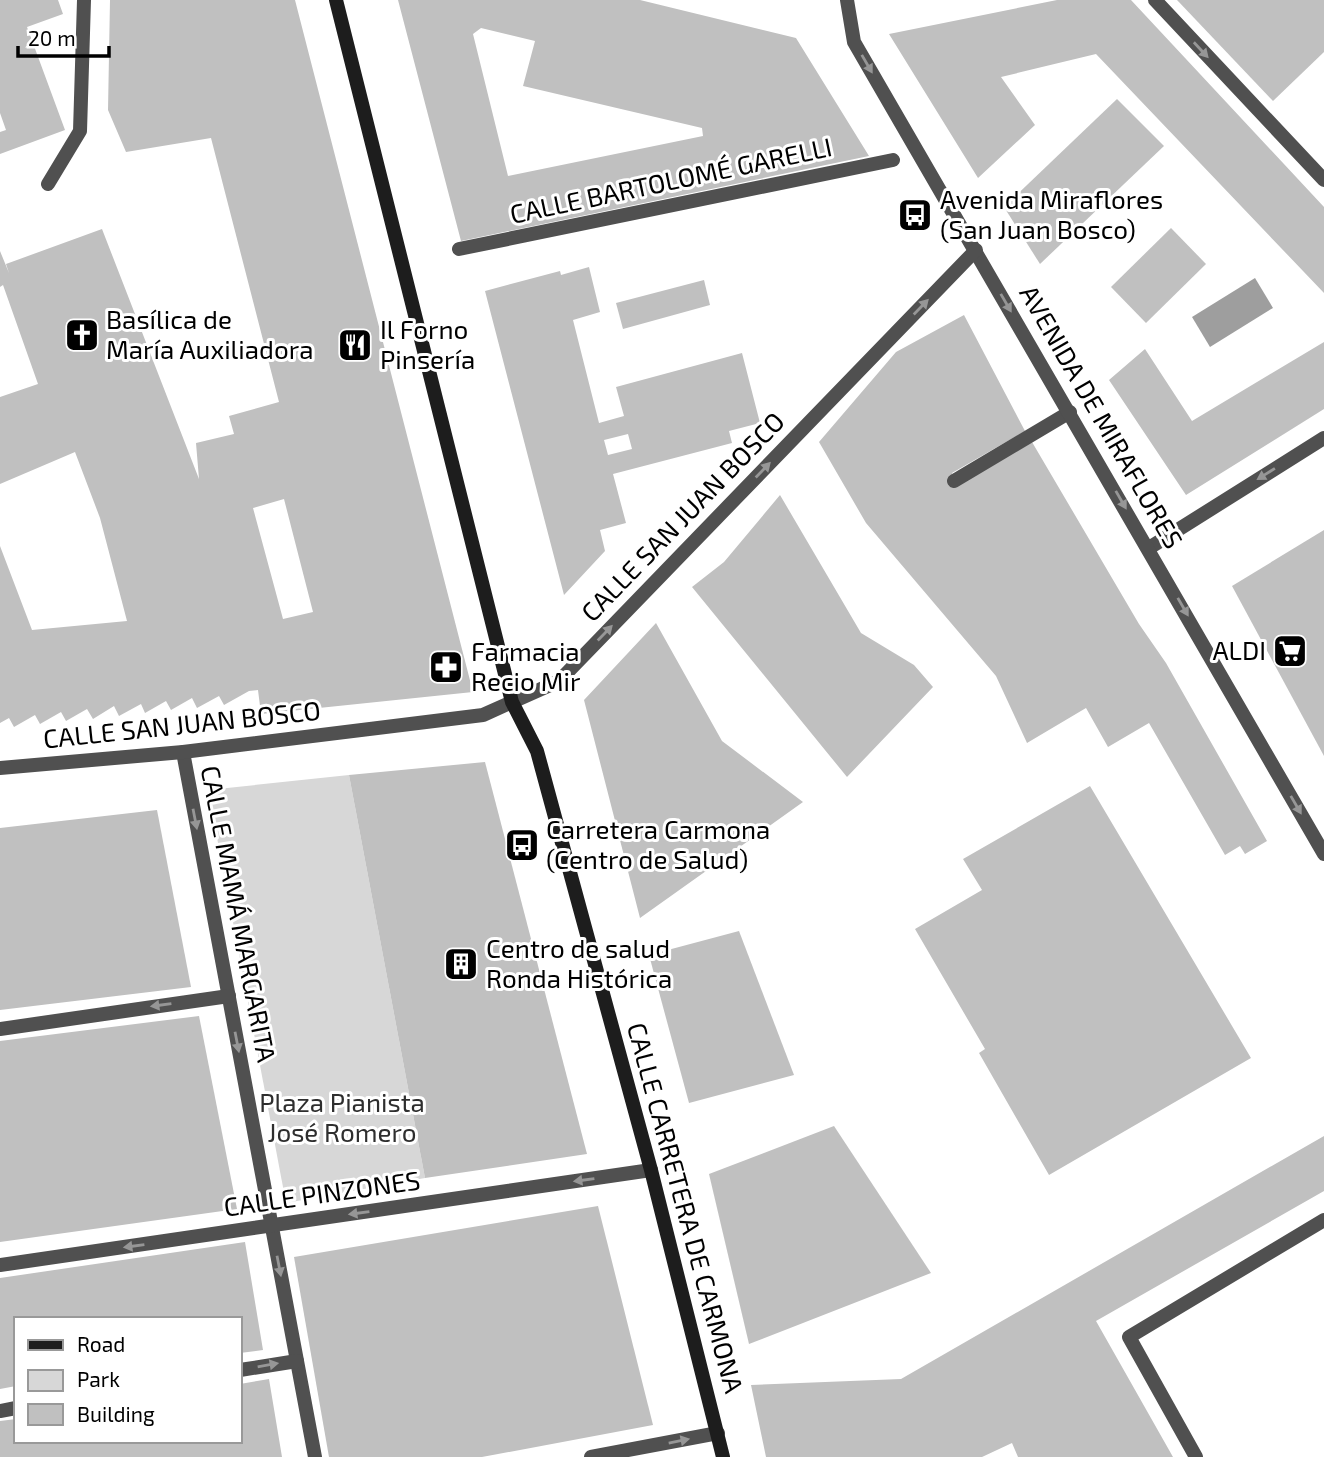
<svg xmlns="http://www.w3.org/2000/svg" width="1324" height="1457" viewBox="0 0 1324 1457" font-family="'Exo 2',sans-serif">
<rect width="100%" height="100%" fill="#fff"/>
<polygon fill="#d7d7d7" points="349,775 425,1178 286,1203 208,790"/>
<polygon fill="#9e9e9e" points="1255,278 1273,308 1210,347 1192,317"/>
<g fill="#c0c0c0" fill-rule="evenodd">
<polygon points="0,0 58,0 63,14 27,27 65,130 0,154 0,132 6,130 0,113"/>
<path d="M110,0H295L473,692L261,714L258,690L249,691L224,705L219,696L197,708L192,698L171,710L166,701L145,713L141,704L119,716L114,706L93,719L87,709L66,721L61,712L40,724L35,715L14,727L9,718L0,723V546L32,630L127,621L100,518L75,452L0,484V397L38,384L3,285L0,287V251L9,273L6,264L102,229L199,479L196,443L234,434L229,416L279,402L211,138L126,152L108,110ZM284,499L313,612L283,619L253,508Z"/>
<path d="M398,0H640L796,38L869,156L461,241ZM481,28L535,41L523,86L702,128L703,136L508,176L473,34Z"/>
<polygon points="1057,0 1131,0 1324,207 1324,293 1096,54 1001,77 1035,125 978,178 889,34"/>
<polygon points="1177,0 1324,0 1324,52 1273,101"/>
<polygon points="1117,99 1164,146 1040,264 1004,207"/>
<polygon points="1171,228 1206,264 1146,323 1111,287"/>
<path d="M589,267L600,312L573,320L599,423L624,416L616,387L742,353L760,423L729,431L732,443L613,474L626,523L600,530L605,551L564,595L485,291L560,271L561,275ZM628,434L632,449L608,455L604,440Z"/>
<polygon points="704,280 710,305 623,329 616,303"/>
<polygon points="964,315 1025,431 952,473 954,481 1032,442 1139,624 1166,663 1267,841 1245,854 1240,846 1225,855 1149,723 1108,747 1086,708 1027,743 996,676 866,523 819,442 896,352"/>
<polygon points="1324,342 1324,409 1186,495 1109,380 1145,349 1192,421"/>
<polygon points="780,495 861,633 914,665 933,687 847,777 692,587 724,562"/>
<polygon points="1324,530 1324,756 1232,586"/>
<polygon points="656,623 722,741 803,802 640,918 584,700"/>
<polygon points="485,762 587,1154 425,1178 349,775"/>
<polygon points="1090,786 1251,1058 1049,1175 979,1053 985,1049 915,929 982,890 963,859"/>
<polygon points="157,810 191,987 0,1010 0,828"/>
<polygon points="739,931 794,1075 689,1103 649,955"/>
<polygon points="199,1016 237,1209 0,1242 0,1041"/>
<polygon points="834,1126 931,1273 749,1344 709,1174"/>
<polygon points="1324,1136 1324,1191 1096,1321 1173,1457 1018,1457 1012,1443 982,1457 766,1457 751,1385 901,1379"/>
<polygon points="598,1206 653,1425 482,1457 329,1457 294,1257"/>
<polygon points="245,1242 263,1350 240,1353 240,1319 16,1319 16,1386 0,1389 0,1278"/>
<polygon points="269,1379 282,1457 0,1457 0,1421 16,1419 16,1441 240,1441 240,1384"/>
</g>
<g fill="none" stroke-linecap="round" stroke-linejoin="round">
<g stroke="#505050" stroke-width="14">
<polyline points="459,249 893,160"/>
<polyline points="954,481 1070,412"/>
</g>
<g stroke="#505050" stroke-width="14">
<polyline points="1155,0 1324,180"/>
<polyline points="48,184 80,131 84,0"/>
<polyline points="1149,548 1324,438"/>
<polyline points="183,752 315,1457"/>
<polyline points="0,1029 229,996"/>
<polyline points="0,1265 651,1170"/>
<polyline points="240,1370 297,1361"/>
<polyline points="0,1411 16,1408"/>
<polyline points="591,1457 718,1433"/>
<polyline points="1196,1457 1129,1337 1324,1220"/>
</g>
<g stroke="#505050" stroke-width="14">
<polyline points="847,0 854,42 1324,854"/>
<polyline points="0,768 183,752 483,715 559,681 976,250"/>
</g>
<polyline stroke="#1d1d1d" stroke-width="14" points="336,0 512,702 537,751 651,1170 723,1457"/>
</g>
<defs><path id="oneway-solid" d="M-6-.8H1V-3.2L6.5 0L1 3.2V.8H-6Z" transform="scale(1.75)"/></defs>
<g fill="#969696">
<use href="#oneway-solid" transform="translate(1201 50) rotate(47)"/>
<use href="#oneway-solid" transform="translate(867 64) rotate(60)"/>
<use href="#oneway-solid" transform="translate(1006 303) rotate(60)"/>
<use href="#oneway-solid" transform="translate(921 307) rotate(-46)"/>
<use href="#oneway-solid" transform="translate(763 470) rotate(-46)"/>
<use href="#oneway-solid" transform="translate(1266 474) rotate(148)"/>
<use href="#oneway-solid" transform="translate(1121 500) rotate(60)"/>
<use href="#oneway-solid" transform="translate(1183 607) rotate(60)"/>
<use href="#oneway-solid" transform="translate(605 633) rotate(-46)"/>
<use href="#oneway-solid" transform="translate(1296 805) rotate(60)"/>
<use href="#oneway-solid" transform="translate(195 819) rotate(79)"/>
<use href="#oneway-solid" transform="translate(161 1005) rotate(172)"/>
<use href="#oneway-solid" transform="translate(237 1042) rotate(79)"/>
<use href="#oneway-solid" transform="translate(584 1180) rotate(172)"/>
<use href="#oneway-solid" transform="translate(359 1213) rotate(172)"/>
<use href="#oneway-solid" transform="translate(134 1246) rotate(172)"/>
<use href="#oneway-solid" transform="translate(279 1266) rotate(79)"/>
<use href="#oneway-solid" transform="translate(268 1365) rotate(-10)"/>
<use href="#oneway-solid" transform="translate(679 1441) rotate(-11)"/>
</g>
<defs>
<g id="bus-square" transform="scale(1.75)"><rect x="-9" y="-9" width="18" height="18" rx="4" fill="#000" stroke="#fff"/><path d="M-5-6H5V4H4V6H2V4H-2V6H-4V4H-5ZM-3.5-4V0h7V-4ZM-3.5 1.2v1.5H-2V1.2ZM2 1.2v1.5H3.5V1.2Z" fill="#fff"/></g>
<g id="church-square" transform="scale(1.75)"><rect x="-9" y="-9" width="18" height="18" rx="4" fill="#000" stroke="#fff"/><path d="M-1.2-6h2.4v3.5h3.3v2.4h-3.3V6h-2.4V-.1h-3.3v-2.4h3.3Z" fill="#fff"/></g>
<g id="restaurant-square" transform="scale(1.75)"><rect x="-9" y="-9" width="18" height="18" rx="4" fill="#000" stroke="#fff"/><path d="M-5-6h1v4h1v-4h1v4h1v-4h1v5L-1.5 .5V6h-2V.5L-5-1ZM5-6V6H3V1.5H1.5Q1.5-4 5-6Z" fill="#fff"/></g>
<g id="supermarket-square" transform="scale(1.75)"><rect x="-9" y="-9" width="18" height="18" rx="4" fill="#000" stroke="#fff"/><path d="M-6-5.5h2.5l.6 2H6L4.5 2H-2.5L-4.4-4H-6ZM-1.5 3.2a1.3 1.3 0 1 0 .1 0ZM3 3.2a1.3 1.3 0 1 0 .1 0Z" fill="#fff"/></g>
<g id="pharmacy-square" transform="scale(1.75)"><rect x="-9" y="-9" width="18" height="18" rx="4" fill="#000" stroke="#fff"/><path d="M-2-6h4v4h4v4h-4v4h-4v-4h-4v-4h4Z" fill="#fff"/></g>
<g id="building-square" transform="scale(1.75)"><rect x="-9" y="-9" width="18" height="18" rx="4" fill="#000" stroke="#fff"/><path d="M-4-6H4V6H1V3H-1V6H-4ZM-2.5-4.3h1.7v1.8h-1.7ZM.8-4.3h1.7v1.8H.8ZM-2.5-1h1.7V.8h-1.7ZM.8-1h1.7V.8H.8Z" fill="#fff"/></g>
</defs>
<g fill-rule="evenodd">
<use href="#bus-square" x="915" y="215"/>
<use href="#church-square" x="82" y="335"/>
<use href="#restaurant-square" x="355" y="345"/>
<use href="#supermarket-square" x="1290" y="651"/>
<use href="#pharmacy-square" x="446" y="667"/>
<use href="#bus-square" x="522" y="845"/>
<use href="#building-square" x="461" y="964"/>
</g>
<g text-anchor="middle" stroke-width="6" stroke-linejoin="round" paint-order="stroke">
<g font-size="26" fill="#000" stroke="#fff">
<text transform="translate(671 181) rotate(-12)" y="9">CALLE BARTOLOMÉ GARELLI</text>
<text transform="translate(1101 417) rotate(60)" y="9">AVENIDA DE MIRAFLORES</text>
<text transform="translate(683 517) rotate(-46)" y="9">CALLE SAN JUAN BOSCO</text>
<text transform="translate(182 725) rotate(-6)" y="9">CALLE SAN JUAN BOSCO</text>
<text transform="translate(238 914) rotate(79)" y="9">CALLE MAMÁ MARGARITA</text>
<text transform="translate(322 1194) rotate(-8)" y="9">CALLE PINZONES</text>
<text transform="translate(685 1208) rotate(75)" y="9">CALLE CARRETERA DE CARMONA</text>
</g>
<g font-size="26" fill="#000" stroke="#fff" text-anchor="start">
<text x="940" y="209">Avenida Miraflores<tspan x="940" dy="30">(San Juan Bosco)</tspan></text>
<text x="106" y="329">Basílica de<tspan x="106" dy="30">María Auxiliadora</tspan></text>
<text x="380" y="339">Il Forno<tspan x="380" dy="30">Pinsería</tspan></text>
<text x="1266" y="660" text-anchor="end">ALDI</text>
<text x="471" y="661">Farmacia<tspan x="471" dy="30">Recio Mir</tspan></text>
<text x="546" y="839">Carretera Carmona<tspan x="546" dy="30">(Centro de Salud)</tspan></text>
<text x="486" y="958">Centro de salud<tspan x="486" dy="30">Ronda Histórica</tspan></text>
</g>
<g font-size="26" fill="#2e2e2e" stroke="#fff">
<text x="342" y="1112">Plaza Pianista<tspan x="342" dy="30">José Romero</tspan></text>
</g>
</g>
<rect x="14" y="1317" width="228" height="126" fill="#ffffff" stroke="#999999" stroke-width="2"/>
<rect x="28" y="1340" width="35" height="10" fill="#1d1d1d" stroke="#999999" stroke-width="2"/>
<text x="77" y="1352" font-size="21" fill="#000000">Road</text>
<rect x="28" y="1370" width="35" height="21" fill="#d7d7d7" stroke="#999999" stroke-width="2"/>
<text x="77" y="1387" font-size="21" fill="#000000">Park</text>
<rect x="28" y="1404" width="35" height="21" fill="#c0c0c0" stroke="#999999" stroke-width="2"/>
<text x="77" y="1422" font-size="21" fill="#000000">Building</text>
<path d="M18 46v10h91v-10" fill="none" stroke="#000000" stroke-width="3.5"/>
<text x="28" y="46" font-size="21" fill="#000000" stroke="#ffffff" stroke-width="5" paint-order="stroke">20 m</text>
</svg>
